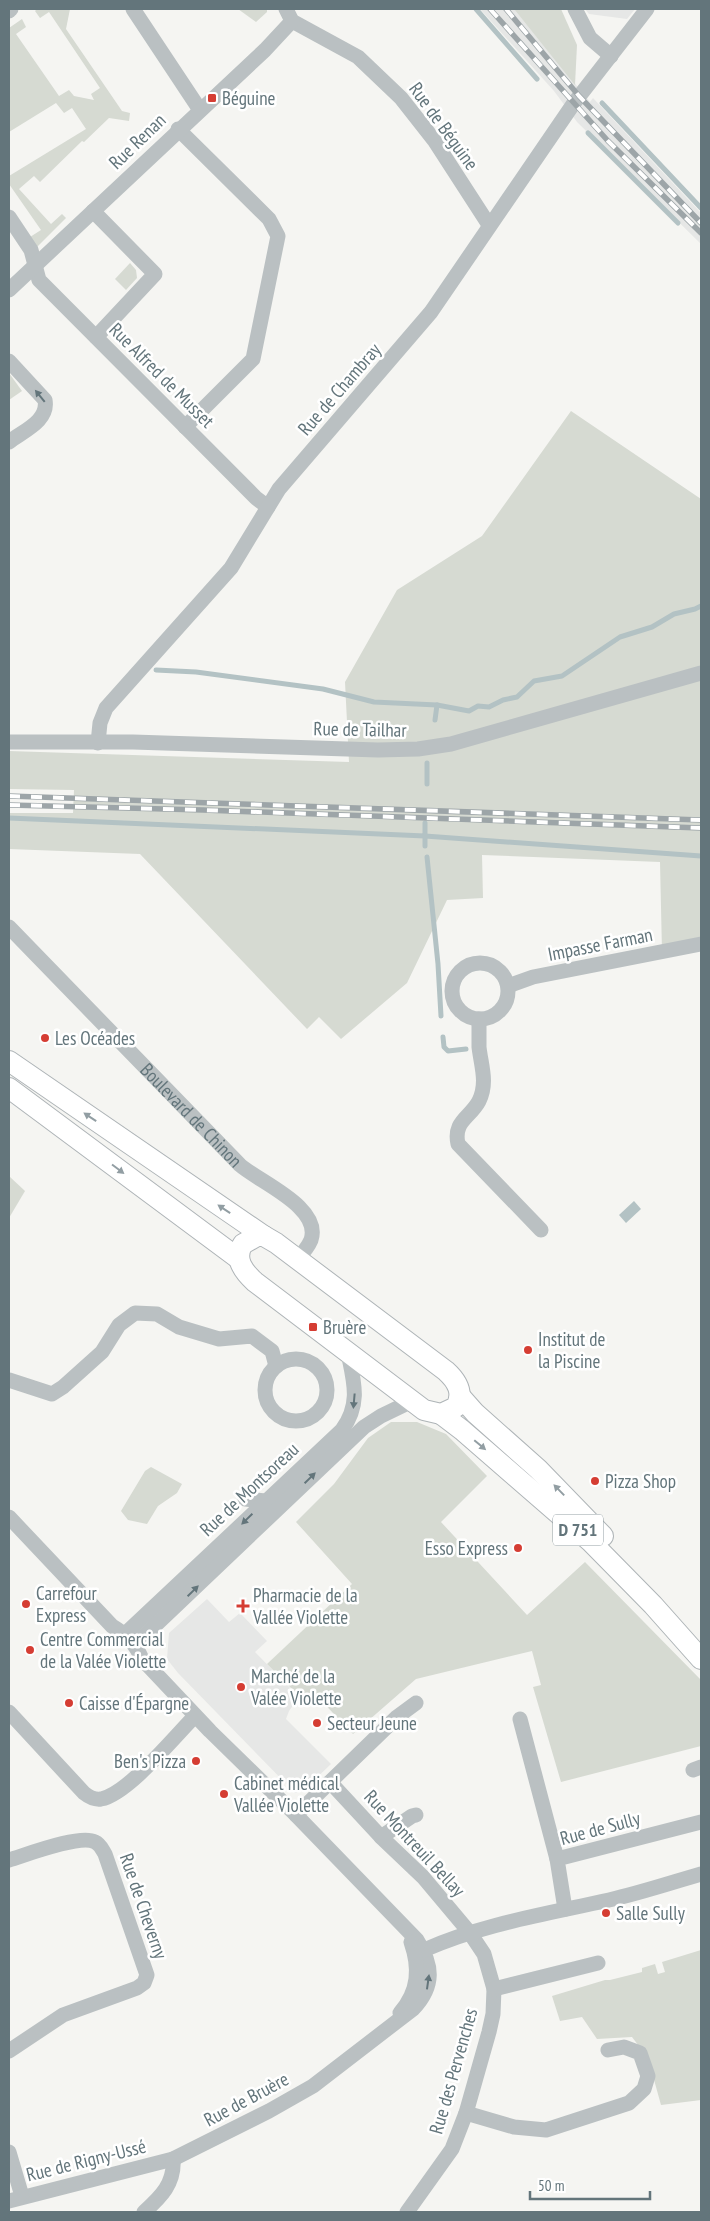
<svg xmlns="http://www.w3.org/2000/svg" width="710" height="2221" viewBox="0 0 710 2221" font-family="'PT Sans Narrow',sans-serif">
<rect width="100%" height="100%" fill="#f5f5f2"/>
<g fill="#e6e7e6">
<polygon points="480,9 514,9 590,102 593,98 701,213 701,244 577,122 554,91"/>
<polygon points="585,9 635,9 627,19 589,14"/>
<polygon points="207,1599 229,1622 240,1613 267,1641 255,1652 299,1697 289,1711 286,1719 331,1764 303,1791 295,1793 178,1673 167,1659 169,1633"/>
</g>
<g fill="#d6dad2">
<polygon points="37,9 70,9 66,29 122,111 130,113 129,121 109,118 84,142 82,141 40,182 34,176 19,189 51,224 62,214 66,218 37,247 30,237 41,230 9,184 9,176 86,129 72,108 64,113 56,103 9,132 9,28 22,19 26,27 16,34 59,96 69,90 74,96 94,100 91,94 100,88 49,12 40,18 35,11"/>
<polygon points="238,9 267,9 267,12 256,22"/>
<polygon points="514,9 561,9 577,45 575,85"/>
<polygon points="130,263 136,270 137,278 126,290 115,279"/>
<polygon points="9,373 22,391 9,400"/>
<polygon points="571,411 701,499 701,944 662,952 660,862 482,855 483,898 447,900 407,983 341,1039 319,1017 307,1029 140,854 9,849 9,813 73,813 74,790 9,789 9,751 349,762 345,682 397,590 482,536"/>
<polygon points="9,1176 25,1191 9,1218"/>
<polygon points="391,1422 417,1422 446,1434 487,1476 441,1522 527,1615 585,1562 701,1680 701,1746 561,1782 533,1687 541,1685 532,1651 416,1679 353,1734 313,1692 304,1701 267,1664 352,1584 296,1522 334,1484 368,1438"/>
<polygon points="151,1467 182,1484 177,1493 158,1506 147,1524 128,1520 121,1511 145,1471"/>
<polygon points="701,1950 701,2100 661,2105 648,2058 632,2037 597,2039 582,2017 560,2021 552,1996 605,1980 610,1980 642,1972 642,1968 655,1964 658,1974 665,1972 662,1962"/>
</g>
<polygon fill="#b3c2c4" points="634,1201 641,1209 626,1223 619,1215"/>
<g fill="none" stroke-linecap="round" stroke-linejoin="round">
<g stroke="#b3c2c4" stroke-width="5">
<polyline points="476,9 537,79"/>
<polyline points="602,103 701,208"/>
<polyline points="588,133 678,223"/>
<polyline points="156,670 196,672 323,689 374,702 437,705 469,711 478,706 489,707 503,700 517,697 534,681 562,676 620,637 652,627 674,614 695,609 701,606"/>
<polyline points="435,720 437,705"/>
<polyline points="427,784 427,763"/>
<polyline points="9,818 425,836 425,823"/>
<polyline points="425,846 425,836 701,856"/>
<polyline points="427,857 438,964 441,1016"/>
<polyline points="443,1037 444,1047 448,1051 466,1049"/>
</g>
<g stroke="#aeb4b7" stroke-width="22">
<g id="major">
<polyline points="9,1061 264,1236"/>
<polyline points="9,1088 239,1259"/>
<path d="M257,1236H264L276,1243L446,1371C457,1381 464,1393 456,1407L441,1414L424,1410L255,1282C244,1272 233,1259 243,1244Z"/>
<polyline points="460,1396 475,1413 538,1469 603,1536"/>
<polyline points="441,1414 462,1430 591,1542 653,1605 701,1659"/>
</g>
</g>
<g stroke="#bac0c2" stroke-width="15">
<polyline points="133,9 200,110"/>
<polyline points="286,9 292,21 358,57 401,98 434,140 489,225"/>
<polyline points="575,9 590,38 611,56"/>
<polyline points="9,11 11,9"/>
<polyline points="178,129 269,219 278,236 253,359 185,427"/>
<polyline points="93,211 155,274 96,337"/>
<polyline points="9,217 31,250 39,280 256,498 268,507"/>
<polyline points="9,290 265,50 292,21"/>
<path d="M9,361L45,400C49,421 23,431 9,442"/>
<polyline points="9,742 133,742 378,750 418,749 451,744 701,673"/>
<polyline points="98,743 100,723 106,708 231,568 279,489 431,312 574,103 647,9"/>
<path id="s1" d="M9,927L240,1165C259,1182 322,1207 311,1240C308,1247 302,1254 297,1259"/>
<circle cx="480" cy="991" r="28"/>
<polyline points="508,986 533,977 701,944"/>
<path d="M479,1019C479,1028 479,1038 479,1047C481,1065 488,1083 479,1101C470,1118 453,1121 458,1144L541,1230"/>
<circle cx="296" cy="1390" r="31"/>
<polyline points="9,1380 52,1394 63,1387 102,1352 119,1325 135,1313 157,1314 179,1327 219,1339 252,1336 272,1351 276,1366"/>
<polyline points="245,1499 265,1501"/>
<path d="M9,1517L112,1626C127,1635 135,1643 142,1659L210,1731L296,1815L417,1940C433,1965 435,1986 413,2009L313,2086L269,2111L173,2159L9,2201"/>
<path d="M125,1634L342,1430C361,1404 354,1382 348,1353"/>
<polyline points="136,1646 143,1637 364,1427 381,1416 412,1401"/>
<path d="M9,1712L84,1793C89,1797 94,1800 101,1799C128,1794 175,1736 195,1716"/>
<polyline points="520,1719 557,1859"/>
<polyline points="693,1770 701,1767"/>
<polyline points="330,1782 381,1837 423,1877 470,1933 484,1954 494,1989 493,2014 489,2032 466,2113 452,2149 407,2212"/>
<polyline points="296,1815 397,1717 416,1703"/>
<polyline points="381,1837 412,1816 416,1815"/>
<path d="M9,1860C26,1855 80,1834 95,1842C100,1844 102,1849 105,1854L147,1975L144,1983L137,1988L63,2015L9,2051"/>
<polyline points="565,1909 557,1859 701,1822"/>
<path d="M424,1950C482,1924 547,1914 609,1900C640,1893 670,1883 701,1874"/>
<polyline points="494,1989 598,1963"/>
<path d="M400,2013C419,1991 420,1968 411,1942"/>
<polyline points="466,2113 514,2127 546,2130 629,2103 644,2089 648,2076 640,2053 624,2047 608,2050"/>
<polyline points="9,2152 22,2196"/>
<path d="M144,2212C161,2197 175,2183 173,2159"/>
</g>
<use href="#major" stroke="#fff" stroke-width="20"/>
<g stroke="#9da5a8" stroke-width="5.5">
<g id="rail">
<polyline points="490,9 608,141 701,233"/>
<polyline points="506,9 579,96 701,223"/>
<polyline points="9,796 701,820"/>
<polyline points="9,805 203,810 701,828"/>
</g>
</g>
<use href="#rail" stroke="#fff" stroke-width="4" stroke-dasharray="11" stroke-linecap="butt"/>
</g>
<defs><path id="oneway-solid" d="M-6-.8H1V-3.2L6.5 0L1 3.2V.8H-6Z" transform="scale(1.25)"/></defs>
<g fill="#63757b">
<use href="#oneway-solid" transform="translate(40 396) rotate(-129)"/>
<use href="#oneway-solid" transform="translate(354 1401) rotate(95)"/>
<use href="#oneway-solid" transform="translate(310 1478) rotate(-44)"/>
<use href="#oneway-solid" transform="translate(247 1519) rotate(136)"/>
<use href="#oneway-solid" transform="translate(193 1591) rotate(-44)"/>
<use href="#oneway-solid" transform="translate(428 1982) rotate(-82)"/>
</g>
<g fill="#929ea3">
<use href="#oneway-solid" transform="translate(90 1117) rotate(-146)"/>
<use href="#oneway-solid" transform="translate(118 1169) rotate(37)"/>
<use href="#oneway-solid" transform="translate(224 1209) rotate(-146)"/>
<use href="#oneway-solid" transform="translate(480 1445) rotate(40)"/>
<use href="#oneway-solid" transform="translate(559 1490) rotate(-134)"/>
</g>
<g fill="#d53d33" stroke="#fff" stroke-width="2">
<rect x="207" y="93" width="10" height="10" rx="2.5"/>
<circle cx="45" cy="1038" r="5"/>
<rect x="308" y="1322" width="10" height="10" rx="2.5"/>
<circle cx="528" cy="1350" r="5"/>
<circle cx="595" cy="1481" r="5"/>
<circle cx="518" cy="1548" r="5"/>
<circle cx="26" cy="1604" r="5"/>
<path d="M240.5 1598.5h5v5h5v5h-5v5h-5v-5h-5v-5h5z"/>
<circle cx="30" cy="1650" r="5"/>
<circle cx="241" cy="1687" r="5"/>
<circle cx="69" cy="1703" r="5"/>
<circle cx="317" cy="1723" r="5"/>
<circle cx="196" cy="1761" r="5"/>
<circle cx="224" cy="1794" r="5"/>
<circle cx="606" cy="1913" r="5"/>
</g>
<g text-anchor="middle" stroke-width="5" stroke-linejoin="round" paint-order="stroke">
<rect fill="#fff" stroke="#929ea3" stroke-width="1" x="553" y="1514.5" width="50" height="31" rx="4"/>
<g font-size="18" font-weight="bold" fill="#63757b">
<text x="578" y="1536">D 751</text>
</g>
<g font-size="19" fill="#63757b" stroke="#fff" text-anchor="start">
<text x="222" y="105">Béguine</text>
<text x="55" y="1045">Les Océades</text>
<text x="323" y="1334">Bruère</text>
<text x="538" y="1346">Institut de<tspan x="538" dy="22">la Piscine</tspan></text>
<text x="605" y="1488">Pizza Shop</text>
<text x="508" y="1555" text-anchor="end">Esso Express</text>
<text x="36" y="1600">Carrefour<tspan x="36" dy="22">Express</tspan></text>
<text x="253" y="1602">Pharmacie de la<tspan x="253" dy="22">Vallée Violette</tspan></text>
<text x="40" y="1646">Centre Commercial<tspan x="40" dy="22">de la Valée Violette</tspan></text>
<text x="251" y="1683">Marché de la<tspan x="251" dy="22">Valée Violette</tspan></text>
<text x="79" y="1710">Caisse d'Épargne</text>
<text x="327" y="1730">Secteur Jeune</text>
<text x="186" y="1768" text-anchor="end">Ben's Pizza</text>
<text x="234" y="1790">Cabinet médical<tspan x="234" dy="22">Vallée Violette</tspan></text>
<text x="616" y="1920">Salle Sully</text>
</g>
<g font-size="19" fill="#63757b" stroke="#fff">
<text transform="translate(444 126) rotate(54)" y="7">Rue de Béguine</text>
<text transform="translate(137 141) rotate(-44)" y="7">Rue Renan</text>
<text transform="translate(162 375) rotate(45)" y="7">Rue Alfred de Musset</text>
<text transform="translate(339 389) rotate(-49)" y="7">Rue de Chambray</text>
<text transform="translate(360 729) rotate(1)" y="7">Rue de Tailhar</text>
<text transform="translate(600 944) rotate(-11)" y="7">Impasse Farman</text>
<text dy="7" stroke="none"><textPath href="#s1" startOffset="262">Boulevard de Chinon</textPath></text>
<text transform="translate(249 1489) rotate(-43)" y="7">Rue de Montsoreau</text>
<text transform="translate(600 1828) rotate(-15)" y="7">Rue de Sully</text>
<text transform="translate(415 1843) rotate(47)" y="7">Rue Montreuil Bellay</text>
<text transform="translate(144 1906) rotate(71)" y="7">Rue de Cheverny</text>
<text transform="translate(453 2071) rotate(-74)" y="7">Rue des Pervenches</text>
<text transform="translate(246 2099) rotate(-28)" y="7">Rue de Bruère</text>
<text transform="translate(86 2160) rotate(-14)" y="7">Rue de Rigny-Ussé</text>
</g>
</g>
<rect width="710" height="2221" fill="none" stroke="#63757b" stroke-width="20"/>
<path d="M530 2191v8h120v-8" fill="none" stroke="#63757b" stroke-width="2.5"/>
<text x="538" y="2191" font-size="15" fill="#63757b" stroke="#ffffff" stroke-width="4" paint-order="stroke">50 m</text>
</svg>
